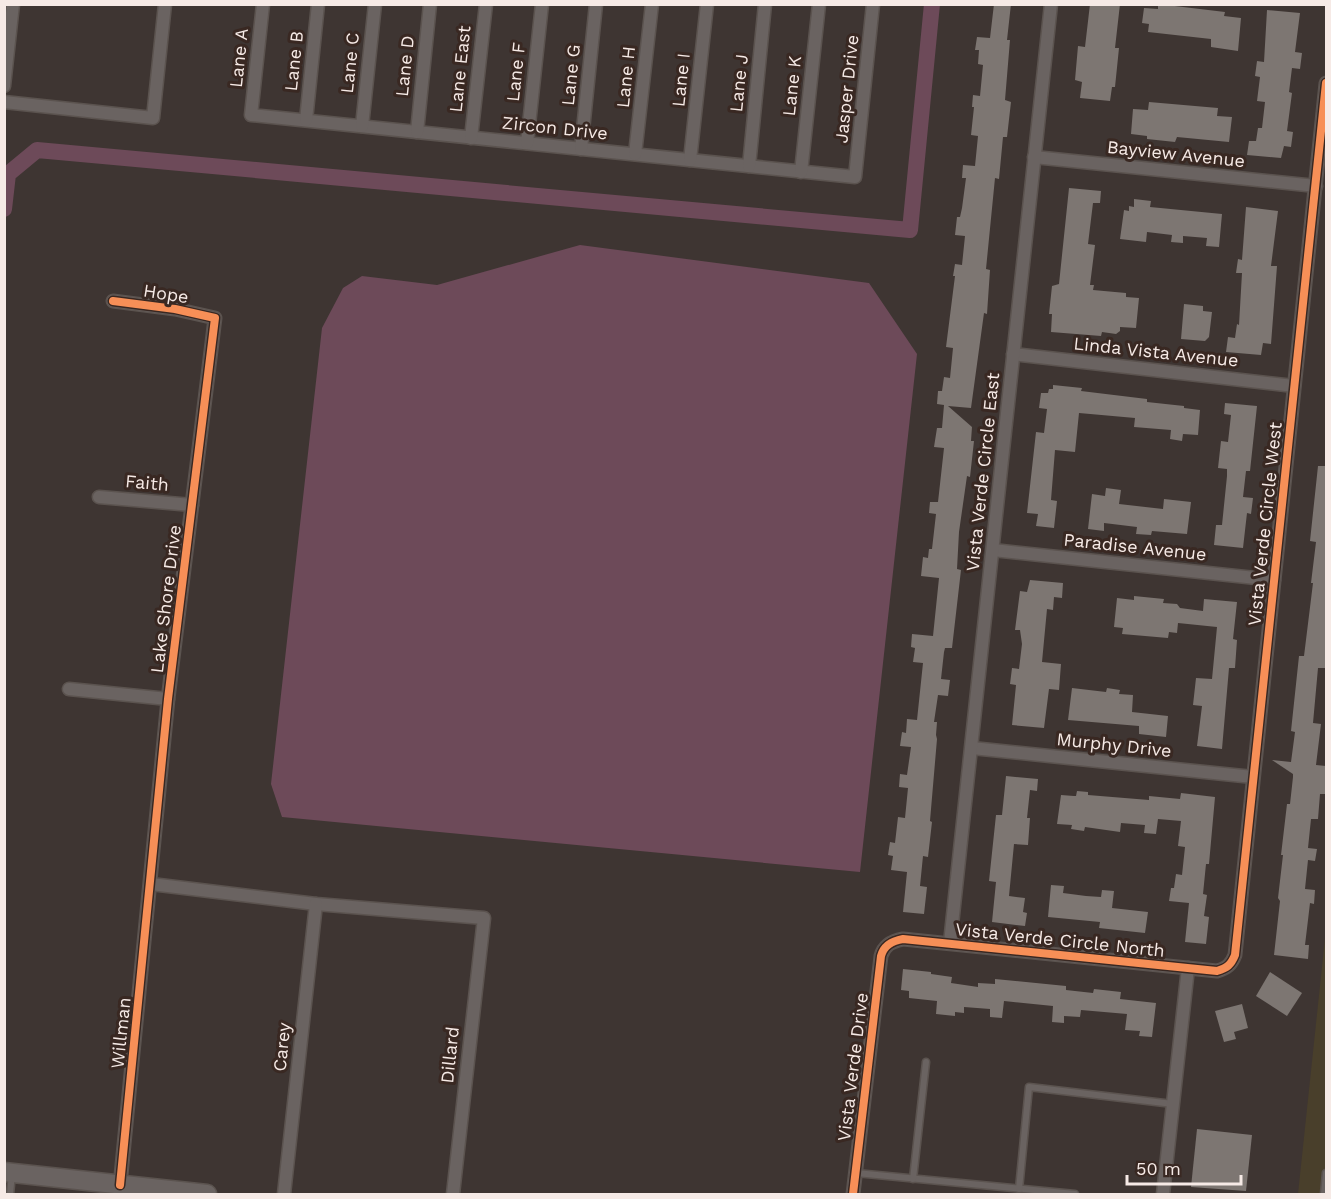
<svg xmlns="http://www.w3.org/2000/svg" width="1331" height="1199" viewBox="0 0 1331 1199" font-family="'Work Sans',sans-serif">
<rect width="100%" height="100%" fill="#3e3532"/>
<polygon fill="#493f2b" points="1326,929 1326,1194 1298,1194"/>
<polygon fill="#6d4a59" points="580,245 869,283 917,354 860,872 282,817 271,784 322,328 343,288 362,276 437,285"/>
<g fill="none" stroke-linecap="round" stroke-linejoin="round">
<polyline stroke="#6d4a59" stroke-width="16" points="4,209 8,174 37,150 910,230 932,4"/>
</g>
<g fill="#7d7672">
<polygon points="994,4 1011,4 1007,40 1010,40 1005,100 1011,102 1007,137 1003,137 999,179 995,178 986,269 990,270 987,314 984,313 971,408 948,406 972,427 971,441 974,441 970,477 967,476 959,532 957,569 961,570 952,648 945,648 944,652 941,679 950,680 948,696 938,695 934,722 937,722 936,735 937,739 930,821 932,822 928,857 923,856 920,886 927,887 924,914 903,912 907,872 891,870 893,856 888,855 890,842 895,843 898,817 905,818 908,788 899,787 900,774 907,775 911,747 900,746 902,732 906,733 907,719 917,720 923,663 913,662 915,648 911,647 912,634 933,636 939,578 921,576 923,557 928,558 929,549 932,549 936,514 929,513 930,502 938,502 944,448 934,447 937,428 942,428 944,405 937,404 938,391 942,391 944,377 950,378 953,348 946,347 955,276 953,276 955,264 962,265 965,236 955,235 957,217 960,217 962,208 966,178 962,178 963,165 975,166 978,136 971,135 974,107 972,107 973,95 980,96 983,65 978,64 979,50 975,50 977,37 990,38"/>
<polygon points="1090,4 1120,4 1115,48 1119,48 1115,87 1112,87 1110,101 1080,98 1082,82 1075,80 1078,46 1085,47"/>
<polygon points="1158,4 1225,12 1224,16 1241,18 1238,51 1211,47 1211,39 1148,32 1149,24 1142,23 1144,8 1158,9"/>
<polygon points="1267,10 1300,13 1295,52 1302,53 1300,69 1292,68 1289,92 1292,93 1287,131 1293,132 1291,147 1284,146 1281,158 1247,155 1249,141 1256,141 1258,128 1262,128 1265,102 1257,101 1260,77 1255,76 1257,61 1264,62"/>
<polygon points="1149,102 1218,108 1217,116 1232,117 1229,142 1177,137 1175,142 1147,139 1147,136 1131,134 1133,109 1148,110"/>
<polygon points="1069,188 1101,191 1100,203 1093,203 1088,244 1095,245 1090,285 1094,285 1093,290 1126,293 1126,297 1139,298 1136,328 1120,327 1120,331 1116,334 1102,332 1101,336 1051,332 1052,314 1049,314 1052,286 1059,284"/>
<polygon points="1134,199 1151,201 1150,207 1222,214 1219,247 1206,246 1207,238 1183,236 1183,243 1171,242 1172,235 1147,232 1146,242 1120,239 1124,210 1129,211 1129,206 1134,207"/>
<polygon points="1246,207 1278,211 1271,266 1277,266 1271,344 1263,343 1261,355 1226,352 1228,337 1235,338 1237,324 1239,325 1242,273 1236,273 1238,259 1242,260"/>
<polygon points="1184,304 1203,306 1203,311 1212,312 1209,337 1205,341 1181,339"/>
<polygon points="1053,385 1082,388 1081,391 1147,399 1147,402 1184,406 1184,408 1200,410 1198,435 1183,434 1182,441 1170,439 1171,430 1134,427 1135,418 1079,413 1075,452 1055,450 1051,500 1057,501 1054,528 1036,526 1038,514 1027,513 1036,432 1044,433 1047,409 1039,408 1041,393 1048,393 1049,389 1053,389"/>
<polygon points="1225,403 1257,406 1250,471 1246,471 1243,497 1253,498 1251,514 1247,513 1243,548 1214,545 1216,525 1222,525 1227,476 1227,469 1218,468 1221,441 1228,442 1231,415 1224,414"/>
<polygon points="1318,466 1326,466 1326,668 1318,668 1313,723 1321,724 1316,765 1326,766 1326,794 1320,794 1318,819 1311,819 1308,848 1317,849 1315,861 1308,860 1305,889 1315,890 1314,904 1310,903 1308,920 1305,945 1309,945 1308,959 1274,955 1280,901 1278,898 1283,855 1281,855 1287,804 1290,804 1293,777 1293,774 1272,760 1291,762 1295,732 1291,731 1299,656 1304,656 1313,583 1311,583 1316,542 1310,541"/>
<polygon points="1106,488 1121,490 1119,504 1163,509 1164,499 1191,502 1187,534 1152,531 1151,535 1136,534 1137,527 1104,523 1104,531 1088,529 1092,494 1105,496"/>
<polygon points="1030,580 1063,583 1062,598 1054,597 1053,610 1047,609 1042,662 1061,664 1059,690 1049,689 1044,728 1012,725 1016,685 1010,684 1012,668 1019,669 1022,644 1020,630 1015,630 1020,591 1027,592"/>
<polygon points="1134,596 1164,599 1163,603 1177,604 1180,608 1203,611 1204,599 1237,602 1233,639 1237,640 1235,668 1229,668 1222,749 1197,746 1202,706 1193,705 1196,678 1212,679 1217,627 1178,623 1177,633 1169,632 1168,638 1122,634 1123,628 1114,627 1117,598 1134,600"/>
<polygon points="1072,688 1106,692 1107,688 1120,690 1119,694 1133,695 1132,712 1168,716 1166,737 1139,734 1139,726 1068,720"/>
<polygon points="1006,776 1038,779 1037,791 1030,790 1027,818 1030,818 1028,845 1014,844 1009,896 1025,898 1023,912 1027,913 1025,926 992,922 996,882 989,881 996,815 1002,815"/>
<polygon points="1077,791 1088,792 1088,795 1149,800 1149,796 1180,799 1181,793 1215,797 1209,864 1206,864 1203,894 1207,895 1204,916 1209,917 1206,944 1185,942 1189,903 1169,901 1171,888 1174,888 1176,874 1182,875 1185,847 1178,846 1181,821 1158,819 1156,834 1144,833 1145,825 1121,823 1120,832 1085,827 1084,831 1071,829 1072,825 1057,824 1061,795 1074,796 1076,796"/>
<polygon points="1051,885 1064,886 1063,893 1086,896 1101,897 1102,890 1114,891 1112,908 1148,912 1145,933 1099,928 1100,922 1048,917"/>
<polygon points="903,969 931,972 931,974 952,977 951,983 978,987 978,983 995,984 995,979 1066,986 1066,990 1093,993 1094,989 1121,992 1120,999 1156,1003 1152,1037 1139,1036 1140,1031 1125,1030 1127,1014 1081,1010 1080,1017 1064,1016 1064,1023 1052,1022 1053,1006 1004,1001 1002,1018 990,1017 990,1009 964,1007 964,1013 955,1012 955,1016 936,1014 937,1001 909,998 909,991 901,990"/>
<polygon points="1270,972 1302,993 1287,1016 1256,996"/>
<polygon points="1242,1004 1248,1028 1234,1032 1236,1039 1224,1042 1215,1011"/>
<polygon points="1197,1129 1252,1135 1246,1191 1191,1187"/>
</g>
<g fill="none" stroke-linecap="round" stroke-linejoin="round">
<g stroke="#5b534f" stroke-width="9">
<g id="service">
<polyline points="856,1173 1075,1194"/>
<polyline points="913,1179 926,1062"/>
<polyline points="1019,1189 1029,1087 1173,1104"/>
<polyline points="10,1194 12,1174"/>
<polyline points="1324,1194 1326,1173"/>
</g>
</g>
<g stroke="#5b534f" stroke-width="15">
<g id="minor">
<polyline points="263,4 251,115 855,177 873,4"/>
<polyline points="4,86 13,4"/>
<polyline points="4,102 153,118 165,4"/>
<polyline points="306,120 318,4"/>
<polyline points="362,126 375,4"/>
<polyline points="417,132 430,4"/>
<polyline points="471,138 486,4"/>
<polyline points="527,143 542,4"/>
<polyline points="581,149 596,4"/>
<polyline points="635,154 652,4"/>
<polyline points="1034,157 1316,186"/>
<polyline points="690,160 707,4"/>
<polyline points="749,166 765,4"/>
<polyline points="801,172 819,4"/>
<polyline points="113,301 175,309 215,318 168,699 120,1185"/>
<polyline points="1013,354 1294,386"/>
<polyline points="99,497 192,505"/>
<polyline points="993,550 1274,580"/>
<polyline points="69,689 168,699"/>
<polyline points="972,748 1253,777"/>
<polyline points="151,884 316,904 484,918 453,1194"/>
<polyline points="950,943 1051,4"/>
<polyline points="284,1194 316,904"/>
<path d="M853,1194L881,956C884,945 892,941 903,939L1217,971C1227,968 1231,965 1235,955L1326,83"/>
<polyline points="1163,1194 1188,968"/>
</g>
</g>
<g stroke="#5b534f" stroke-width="21">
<polyline id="secondary" points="4,1172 207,1194"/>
</g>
<use href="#service" stroke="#6a6361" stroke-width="6"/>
<use href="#minor" stroke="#6a6361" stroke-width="12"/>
<use href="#secondary" stroke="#6a6361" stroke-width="18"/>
<g stroke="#392822" stroke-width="11">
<g id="cycleway">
<polyline points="113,301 175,309 215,318 168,699 120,1185"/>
<path d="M853,1194L881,956C884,945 892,941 903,939L1217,971C1227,968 1231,965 1235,955L1326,83"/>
</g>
</g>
<use href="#cycleway" stroke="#f78f57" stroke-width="8"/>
</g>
<g text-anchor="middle" stroke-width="6" stroke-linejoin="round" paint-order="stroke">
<g font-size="18" fill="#f6eae6" stroke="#392822">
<text transform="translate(239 58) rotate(-84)" y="6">Lane A</text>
<text transform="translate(294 61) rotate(-84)" y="6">Lane B</text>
<text transform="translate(350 63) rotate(-84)" y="6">Lane C</text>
<text transform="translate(405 66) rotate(-84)" y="6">Lane D</text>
<text transform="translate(460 69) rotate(-84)" y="6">Lane East</text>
<text transform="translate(516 72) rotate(-84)" y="6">Lane F</text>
<text transform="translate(571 75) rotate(-84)" y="6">Lane G</text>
<text transform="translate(626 77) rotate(-84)" y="6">Lane H</text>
<text transform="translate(681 80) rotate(-84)" y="6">Lane I</text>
<text transform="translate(739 83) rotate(-84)" y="6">Lane J</text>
<text transform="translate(792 86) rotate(-84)" y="6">Lane K</text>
<text transform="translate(847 89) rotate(-84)" y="6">Jasper Drive</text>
<text transform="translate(555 128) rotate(6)" y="6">Zircon Drive</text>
<text transform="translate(1176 154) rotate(6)" y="6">Bayview Avenue</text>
<text transform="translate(166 294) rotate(9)" y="6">Hope</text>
<text transform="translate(1156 352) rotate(6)" y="6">Linda Vista Avenue</text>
<text transform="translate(983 472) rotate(-84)" y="6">Vista Verde Circle East</text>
<text transform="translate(147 483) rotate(5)" y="6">Faith</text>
<text transform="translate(1265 524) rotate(-84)" y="6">Vista Verde Circle West</text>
<text transform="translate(1135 547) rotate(6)" y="6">Paradise Avenue</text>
<text transform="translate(166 599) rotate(-83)" y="6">Lake Shore Drive</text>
<text transform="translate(1114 745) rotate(6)" y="6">Murphy Drive</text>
<text transform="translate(1060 940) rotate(6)" y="6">Vista Verde Circle North</text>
<text transform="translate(121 1033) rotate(-84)" y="6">Willman</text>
<text transform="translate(282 1047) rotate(-84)" y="6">Carey</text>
<text transform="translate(450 1055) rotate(-84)" y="6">Dillard</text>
<text transform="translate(853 1067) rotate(-83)" y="6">Vista Verde Drive</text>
</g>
</g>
<rect width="1331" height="1199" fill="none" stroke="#f6eae6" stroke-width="12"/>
<path d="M1127 1175v9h114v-9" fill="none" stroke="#f6eae6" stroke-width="3"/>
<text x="1136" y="1175" font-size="18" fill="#f6eae6" stroke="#392822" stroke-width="4.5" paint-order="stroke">50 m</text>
</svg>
